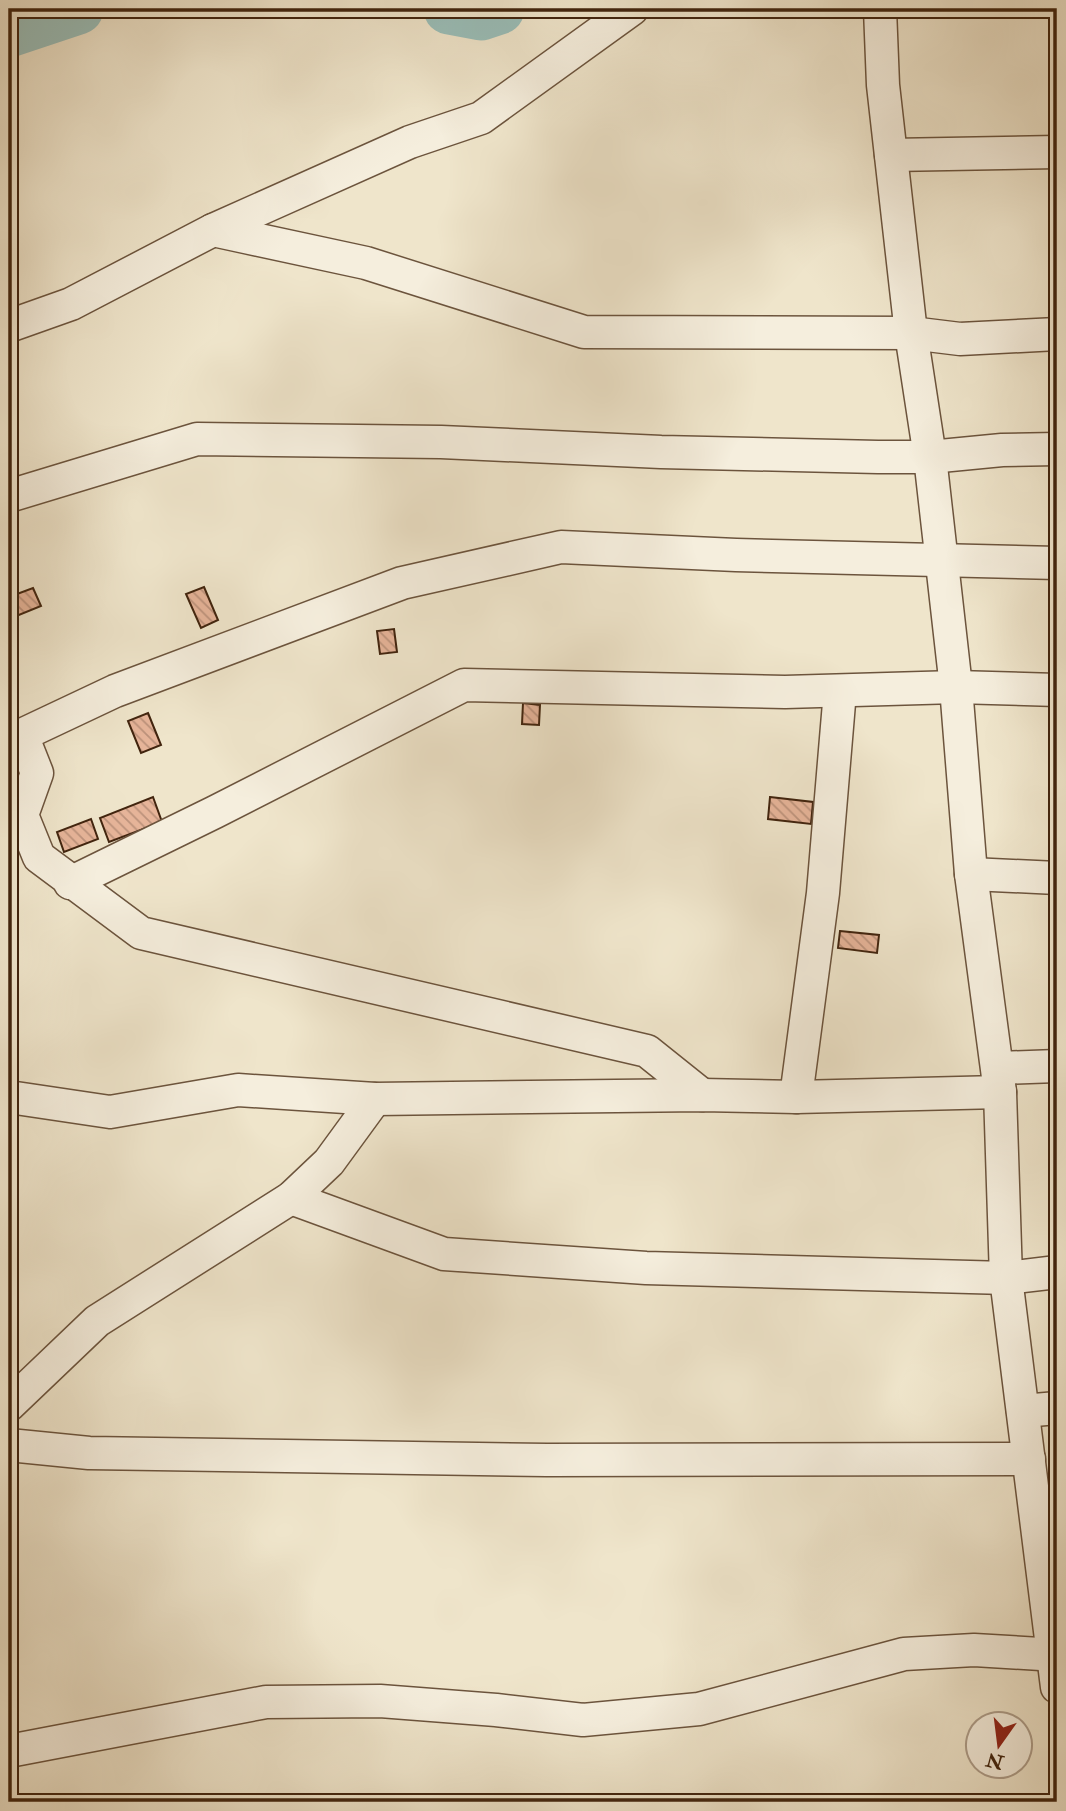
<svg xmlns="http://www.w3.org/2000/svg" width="1066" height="1811" viewBox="0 0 1066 1811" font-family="'IM FELL Double Pica',serif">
<defs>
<pattern id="building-back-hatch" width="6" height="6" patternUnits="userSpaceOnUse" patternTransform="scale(1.75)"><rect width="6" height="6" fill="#e6b499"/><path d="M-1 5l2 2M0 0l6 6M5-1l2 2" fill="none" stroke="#bc927b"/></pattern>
</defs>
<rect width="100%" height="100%" fill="#efe5cb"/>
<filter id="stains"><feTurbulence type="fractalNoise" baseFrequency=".00286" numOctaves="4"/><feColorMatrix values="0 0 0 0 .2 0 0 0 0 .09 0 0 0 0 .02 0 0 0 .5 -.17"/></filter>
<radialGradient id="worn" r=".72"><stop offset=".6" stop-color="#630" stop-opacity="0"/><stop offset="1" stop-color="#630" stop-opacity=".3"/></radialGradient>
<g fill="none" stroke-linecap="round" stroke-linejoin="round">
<g stroke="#9abfba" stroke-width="51">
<polyline points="449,9 481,15 499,9"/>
<polyline points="9,32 78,9"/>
</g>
</g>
<g fill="url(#building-back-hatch)" stroke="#41240e" stroke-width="2">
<polygon points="204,587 218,620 201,628 186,594"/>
<polygon points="33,588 41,606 9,619 9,597"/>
<polygon points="394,629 397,652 380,654 377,631"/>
<polygon points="523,703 540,705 539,725 522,724"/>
<polygon points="148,713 161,745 141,753 128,721"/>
<polygon points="153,797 162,822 109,842 100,818"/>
<polygon points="770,797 813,802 811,824 768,819"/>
<polygon points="91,819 98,839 64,852 57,832"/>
<polygon points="840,931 879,935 877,953 838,948"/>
</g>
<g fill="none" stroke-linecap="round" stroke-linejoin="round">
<g stroke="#6c543d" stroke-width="35">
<g id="street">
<polyline points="880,9 883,85 911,333 930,457 956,687 971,874 1000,1092 1006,1278 1057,1687"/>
<polyline points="891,155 1057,152"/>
<polyline points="213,230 366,263 584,332 911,333 960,339 1057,334"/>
<polyline points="9,326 71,304 213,230 410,142 481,118 632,9"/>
<polyline points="9,496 197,439 441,442 661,452 878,457 930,457 1002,450 1057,449"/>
<polyline points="22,735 37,773 22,815 39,857 141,933 647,1051 702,1095"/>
<polyline points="9,741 115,691 402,583 561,547 736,555 1057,563"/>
<polyline points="971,874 1057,878"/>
<polyline points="70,883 215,812 464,685 785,692 956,687 1057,690"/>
<polyline points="998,1068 1057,1066"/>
<polyline points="9,1097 110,1112 238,1090 375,1099 702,1095 796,1097 1000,1092"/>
<polyline points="796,1097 823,893 840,691"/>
<polyline points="291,1198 444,1254 646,1268 1006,1278 1057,1272"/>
<polyline points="9,1405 97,1321 291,1198 329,1162 375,1099"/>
<polyline points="1023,1411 1057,1408"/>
<polyline points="9,1445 89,1453 547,1460 1029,1459"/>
<polyline points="9,1751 266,1702 380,1701 496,1710 583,1720 699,1709 904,1654 974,1650 1057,1655"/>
</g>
</g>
<use href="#street" stroke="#f5eedd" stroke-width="32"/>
</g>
<rect width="1066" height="1811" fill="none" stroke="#efe5cb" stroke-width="35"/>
<rect x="10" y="10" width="1045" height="1790" fill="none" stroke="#41240e" stroke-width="3.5"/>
<rect x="18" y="18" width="1031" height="1776" fill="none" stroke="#41240e" stroke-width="2"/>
<g transform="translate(999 1745) rotate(194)"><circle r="33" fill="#f5eedd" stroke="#ad9d8a" stroke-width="2"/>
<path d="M0-5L12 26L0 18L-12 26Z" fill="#8f2418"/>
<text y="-10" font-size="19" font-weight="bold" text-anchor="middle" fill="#41240e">N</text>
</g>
<rect width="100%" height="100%" filter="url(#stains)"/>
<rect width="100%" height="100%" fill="url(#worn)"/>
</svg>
